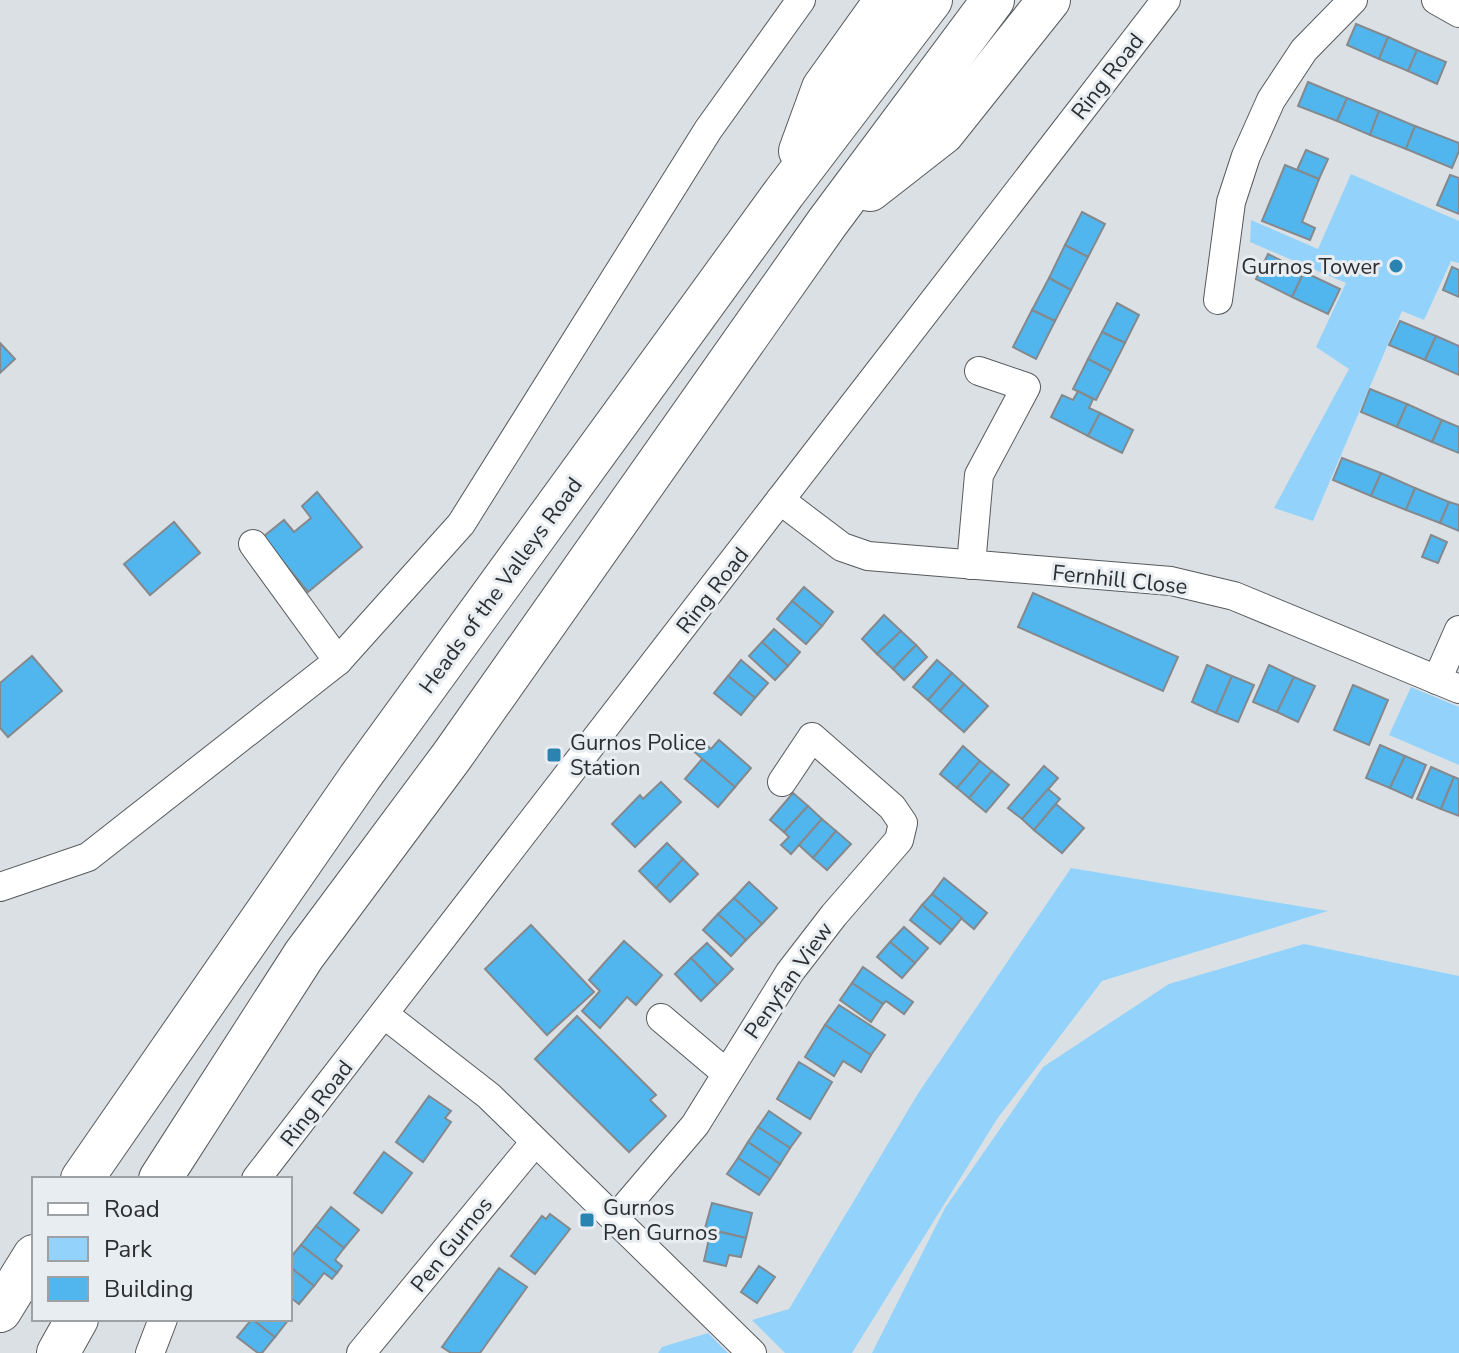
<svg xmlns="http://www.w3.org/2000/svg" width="1459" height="1353" viewBox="0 0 1459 1353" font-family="'Nunito Sans',sans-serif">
<rect width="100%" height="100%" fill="#dbe0e4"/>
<g fill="#93d3fb">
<polygon points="1351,174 1459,221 1459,263 1451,261 1424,320 1402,311 1313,521 1274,508 1349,369 1316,347 1346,283 1250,242 1251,220 1318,249"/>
<polygon points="1411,687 1459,707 1459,765 1389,735"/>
<polygon points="1071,868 1328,911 1102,981 997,1119 852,1353 785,1353 752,1320 789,1309 919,1092"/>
<polygon points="1304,944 1459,976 1459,1353 872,1353 945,1208 1043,1067 1169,984"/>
<polygon points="708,1333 728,1353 658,1353 662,1347"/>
</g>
<g fill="#51b6ee" stroke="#84898d" stroke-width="2">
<polygon points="1356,24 1388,37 1379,59 1347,45"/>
<polygon points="1388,37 1417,50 1408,71 1379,59"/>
<polygon points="1417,50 1446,62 1437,84 1408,71"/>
<polygon points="1308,82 1347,98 1337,121 1298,106"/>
<polygon points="1347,98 1379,111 1370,135 1337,121"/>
<polygon points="1379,111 1415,126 1406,149 1370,135"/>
<polygon points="1415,126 1459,143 1459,151 1452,168 1406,149"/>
<polygon points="1306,150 1328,159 1319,179 1297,170"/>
<polygon points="1285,165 1319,179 1302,222 1315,228 1310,240 1262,221"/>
<polygon points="1450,175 1459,178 1459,214 1437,205"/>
<polygon points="1082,212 1105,224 1088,257 1065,245"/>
<polygon points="1065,245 1088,257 1071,290 1049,278"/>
<polygon points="1268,254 1304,272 1292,297 1256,279"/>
<polygon points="1452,267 1459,270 1459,297 1443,290"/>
<polygon points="1304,272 1340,289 1328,314 1292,297"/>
<polygon points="1049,278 1071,290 1055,321 1032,310"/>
<polygon points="1117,303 1139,315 1125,343 1102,332"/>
<polygon points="1032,310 1055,321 1036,359 1013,347"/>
<polygon points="1400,321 1436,336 1425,360 1389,345"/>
<polygon points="1102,332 1125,343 1111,371 1088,359"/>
<polygon points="1436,336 1459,346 1459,375 1425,360"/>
<polygon points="0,343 15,359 0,373"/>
<polygon points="1088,359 1111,371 1096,400 1073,389"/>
<polygon points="1370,389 1407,404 1397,427 1361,412"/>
<polygon points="1078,391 1093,399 1089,408 1100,413 1088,436 1051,417 1062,395 1073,400"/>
<polygon points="1407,404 1442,420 1432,442 1397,427"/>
<polygon points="1100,413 1133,430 1122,453 1088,436"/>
<polygon points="1442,420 1459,427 1459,453 1432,442"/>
<polygon points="1342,458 1381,473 1371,496 1333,480"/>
<polygon points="1381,473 1415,488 1406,510 1371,496"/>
<polygon points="1415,488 1449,502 1440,523 1406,510"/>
<polygon points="317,492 362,547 308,592 263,537 284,520 294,532 311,518 302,506"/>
<polygon points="1449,502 1459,505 1459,531 1440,523"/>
<polygon points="174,522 200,553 150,595 124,564"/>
<polygon points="1431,535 1447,542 1438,563 1422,557"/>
<polygon points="804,587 833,612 822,626 792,601"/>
<polygon points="1033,593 1178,657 1163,691 1018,627"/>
<polygon points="792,601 822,626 806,644 777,619"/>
<polygon points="884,615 901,631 877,654 862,639"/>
<polygon points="774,629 800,652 788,666 762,642"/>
<polygon points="901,631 916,645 893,669 877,654"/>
<polygon points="762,642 788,666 775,680 749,656"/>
<polygon points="916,645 927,657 904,680 893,669"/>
<polygon points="32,656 62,691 8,737 0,728 0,683"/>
<polygon points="741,660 768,683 755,698 728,676"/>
<polygon points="937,660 952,673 928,700 913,687"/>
<polygon points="1207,665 1232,676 1216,713 1192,702"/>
<polygon points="1269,665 1294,677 1277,712 1253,702"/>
<polygon points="952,673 964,684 940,711 928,700"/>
<polygon points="728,676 755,698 741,715 714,693"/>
<polygon points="1232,676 1254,685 1238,722 1216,713"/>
<polygon points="1294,677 1315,686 1298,722 1277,712"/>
<polygon points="964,684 988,706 964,732 940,711"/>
<polygon points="1353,685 1388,700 1369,745 1334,730"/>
<polygon points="700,739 711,749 719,740 751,768 735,787 691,749"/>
<polygon points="1380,745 1405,756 1390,788 1366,778"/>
<polygon points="963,746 980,761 957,788 940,774"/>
<polygon points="1405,756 1426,765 1412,798 1390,788"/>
<polygon points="702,759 735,787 718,807 685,779"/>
<polygon points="980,761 992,771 969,798 957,788"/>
<polygon points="1044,766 1058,778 1022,819 1008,808"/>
<polygon points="1431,767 1454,777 1441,809 1417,799"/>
<polygon points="992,771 1009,785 986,812 969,798"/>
<polygon points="1454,777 1459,779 1459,816 1441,809"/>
<polygon points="661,782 681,802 635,847 612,824 640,795 643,799"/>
<polygon points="1048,789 1060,799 1034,830 1022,819"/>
<polygon points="793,793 808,806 784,832 770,820"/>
<polygon points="1056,804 1084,828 1062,853 1034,830"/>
<polygon points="808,806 822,819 791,854 781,845 789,837 784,832"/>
<polygon points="822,819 836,831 813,858 799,845"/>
<polygon points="836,831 851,844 827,870 813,858"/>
<polygon points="667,843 683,859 656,888 639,871"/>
<polygon points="683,859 698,874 670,902 656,888"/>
<polygon points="944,878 987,913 974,929 932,894"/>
<polygon points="749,882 777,908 762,924 734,898"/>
<polygon points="932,894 962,918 952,930 922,905"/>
<polygon points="734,898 762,924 746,940 718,914"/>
<polygon points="922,905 952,930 940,944 910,920"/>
<polygon points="718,914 746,940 731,956 703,930"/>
<polygon points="531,925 594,992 547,1035 485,969"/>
<polygon points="904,927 928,948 915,963 890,942"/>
<polygon points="624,941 662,975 636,1005 627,997 600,1028 582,1011 600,991 589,980"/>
<polygon points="890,942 915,963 902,978 877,957"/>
<polygon points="707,943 733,969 717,985 691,958"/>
<polygon points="691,958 717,985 701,1001 675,974"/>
<polygon points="863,967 913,1002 904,1014 886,1001 883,1004 852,983"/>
<polygon points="852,983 883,1004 871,1022 840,1000"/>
<polygon points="839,1005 885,1035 871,1055 825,1025"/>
<polygon points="577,1016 656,1095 650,1100 666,1116 629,1152 535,1059"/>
<polygon points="825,1025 871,1055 861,1072 843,1061 834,1076 805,1057"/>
<polygon points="799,1062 832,1082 810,1119 777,1099"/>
<polygon points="429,1096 451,1111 445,1118 451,1122 423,1162 396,1142"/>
<polygon points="769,1111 801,1133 790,1148 758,1127"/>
<polygon points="758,1127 790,1148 780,1164 748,1142"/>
<polygon points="748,1142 780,1164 770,1179 738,1158"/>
<polygon points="384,1152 412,1173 382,1213 354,1193"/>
<polygon points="738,1158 770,1179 759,1195 727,1174"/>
<polygon points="712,1203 752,1213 746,1238 705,1228"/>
<polygon points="331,1207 359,1230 344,1248 316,1226"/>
<polygon points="550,1214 570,1229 535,1274 511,1256 542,1216 546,1219"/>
<polygon points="316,1226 344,1248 335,1260 342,1266 337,1273 301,1245"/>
<polygon points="711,1230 746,1238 741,1257 729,1255 726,1266 704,1261"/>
<polygon points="301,1245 337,1273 332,1279 324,1273 314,1286 290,1267 290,1258"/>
<polygon points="759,1266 775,1277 757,1303 741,1292"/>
<polygon points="290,1267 314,1286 299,1304 290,1297"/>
<polygon points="499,1268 527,1287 480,1353 451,1353 442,1347"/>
<polygon points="252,1319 275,1337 262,1353 258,1353 237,1337"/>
<polygon points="252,1319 289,1319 275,1337"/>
</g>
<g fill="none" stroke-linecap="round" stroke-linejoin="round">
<g stroke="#565a5d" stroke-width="30">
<g id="minor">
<polyline points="1436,0 1459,13"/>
<polyline points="1218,300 1231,202 1246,156 1271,100 1304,50 1353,0"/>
<polyline points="780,500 842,547 868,556 1171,581 1234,596 1459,689"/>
<polyline points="971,565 979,475 1026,387 979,371"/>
<polyline points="338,661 461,524 708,130 801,0"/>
<polyline points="1437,680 1459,630"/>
<polyline points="0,887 88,857 338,661 253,544"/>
<polyline points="385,1015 489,1096 752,1353"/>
<polyline points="661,1018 726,1073"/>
<polyline points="256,1179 1166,0"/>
<polyline points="615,1219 695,1125 790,972 834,915 899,840 903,823 892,807 812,737 782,782"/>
<polyline points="150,1353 163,1319"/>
<polyline points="361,1353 535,1142"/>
</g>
</g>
<g stroke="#565a5d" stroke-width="44">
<g id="highway">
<polyline points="800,151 823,88 886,0"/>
<polyline points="870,190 943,133 1049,0"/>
<polyline points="82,1179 360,777 784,193 931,0"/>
<polyline points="160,1179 304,955 452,756 827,223 993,0"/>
<polyline points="0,1311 34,1256"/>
<polyline points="58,1353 77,1319"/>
</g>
</g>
<use href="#minor" stroke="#fff" stroke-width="28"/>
<use href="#highway" stroke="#fff" stroke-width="42"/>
</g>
<g fill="#2a83b1" stroke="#e8edf1" stroke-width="3">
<circle cx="1396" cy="266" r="8"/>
<rect x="546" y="747" width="16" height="16" rx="4"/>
<rect x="579" y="1212" width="16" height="16" rx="4"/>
</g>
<g text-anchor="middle" stroke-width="6" stroke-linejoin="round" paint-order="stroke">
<g font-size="22" fill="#2c2e30" stroke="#e8edf1">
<text transform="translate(1107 76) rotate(-52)" y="8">Ring Road</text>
<text transform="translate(1120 579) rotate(6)" y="8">Fernhill Close</text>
<text transform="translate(500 585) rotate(-54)" y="8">Heads of the Valleys Road</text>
<text transform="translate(712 590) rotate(-52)" y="8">Ring Road</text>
<text transform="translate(788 980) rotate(-55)" y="8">Penyfan View</text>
<text transform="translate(316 1103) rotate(-52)" y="8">Ring Road</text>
<text transform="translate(451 1244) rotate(-51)" y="8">Pen Gurnos</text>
</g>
<g font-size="22" fill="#2c2e30" stroke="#e8edf1" text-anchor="start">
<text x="1380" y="274" text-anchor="end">Gurnos Tower</text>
<text x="570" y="750">Gurnos Police<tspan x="570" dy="25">Station</tspan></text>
<text x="603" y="1215">Gurnos<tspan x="603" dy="25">Pen Gurnos</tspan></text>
</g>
</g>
<rect x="32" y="1177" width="260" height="144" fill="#e8edf1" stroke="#9da1a4" stroke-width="2"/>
<rect x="48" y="1203" width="40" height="12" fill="#ffffff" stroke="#9da1a4" stroke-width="2"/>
<text x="104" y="1217" font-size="24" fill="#2c2e30">Road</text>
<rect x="48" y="1237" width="40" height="24" fill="#93d3fb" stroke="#9da1a4" stroke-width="2"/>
<text x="104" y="1257" font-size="24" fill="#2c2e30">Park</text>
<rect x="48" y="1277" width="40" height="24" fill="#51b6ee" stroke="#9da1a4" stroke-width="2"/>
<text x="104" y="1297" font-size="24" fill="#2c2e30">Building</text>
</svg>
